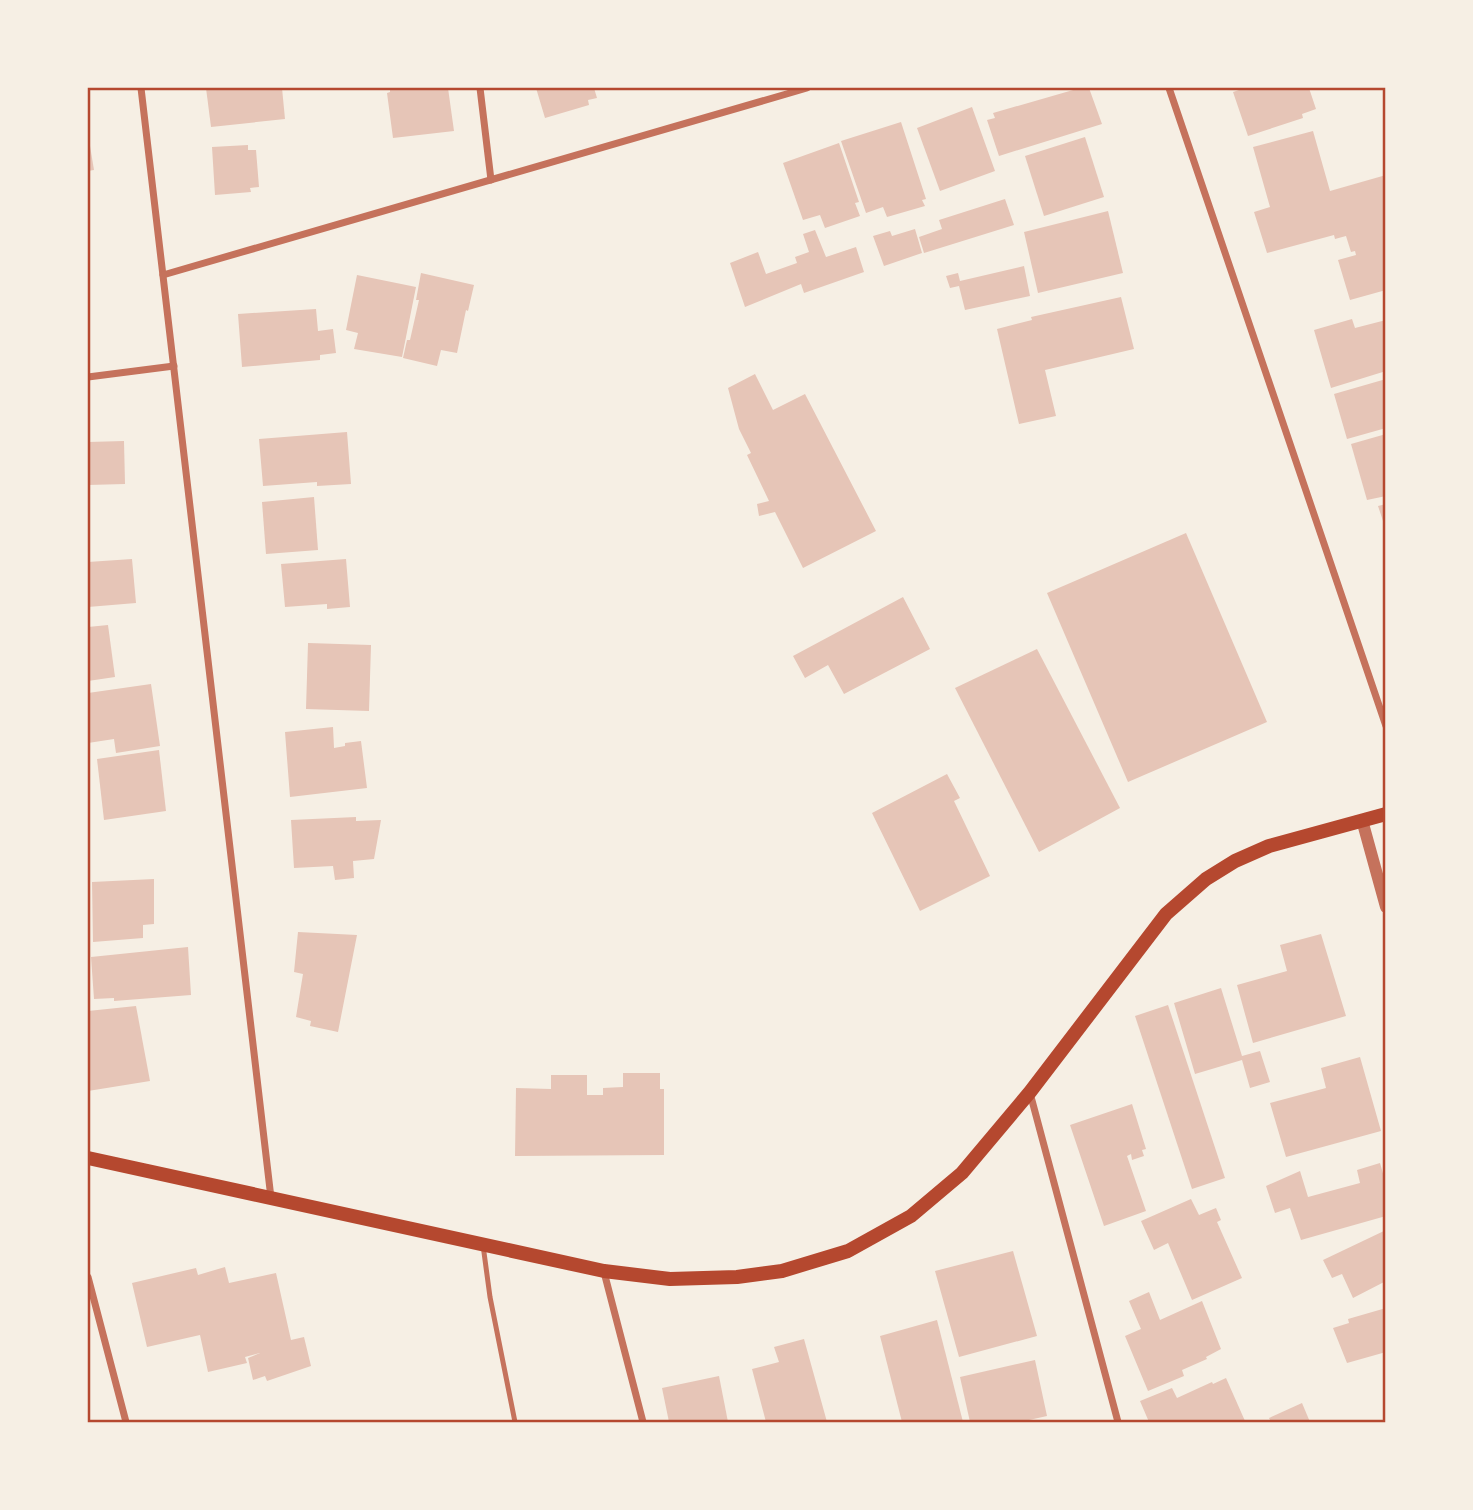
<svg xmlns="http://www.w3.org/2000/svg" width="1473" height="1510" viewBox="0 0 1473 1510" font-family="Rubik,sans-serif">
<rect width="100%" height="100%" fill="#f6efe4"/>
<g fill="#e6c5b7">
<polygon points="206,88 282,88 285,119 211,127"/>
<polygon points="390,88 448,88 454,131 393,138 387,93 390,92"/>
<polygon points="536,88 594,88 597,98 588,100 589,105 545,118"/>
<polygon points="1080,88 1089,88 1102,124 999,156 987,120 995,118 993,113"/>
<polygon points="1245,88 1309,88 1316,109 1302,114 1303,118 1248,136 1233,92"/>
<polygon points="972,107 995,171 940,191 917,128"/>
<polygon points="901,122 926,199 922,200 925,206 887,217 883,207 866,213 841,141"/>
<polygon points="1313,131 1330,191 1386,175 1386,290 1350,300 1338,260 1356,255 1355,251 1351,252 1346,236 1335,239 1334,235 1267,253 1254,212 1270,207 1253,147"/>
<polygon points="88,134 94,170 88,171"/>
<polygon points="1085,137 1104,197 1044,216 1025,156"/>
<polygon points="839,143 859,202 855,203 860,216 825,228 820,215 803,220 783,163"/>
<polygon points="248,145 248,150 256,150 259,187 250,188 251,192 215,195 212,147"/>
<polygon points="1005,199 1014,225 924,253 919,237 942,229 939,220"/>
<polygon points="1108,211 1123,273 1038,293 1024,232"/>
<polygon points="915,229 922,253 884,266 873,236 890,231 892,236"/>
<polygon points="815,230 826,257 856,247 864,272 804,293 801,284 745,307 730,263 758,252 766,274 797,263 795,257 809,252 803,234"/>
<polygon points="1024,266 1030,296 965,310 959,286 950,288 946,276 958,273 960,281"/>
<polygon points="421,273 474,285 468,311 466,310 457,353 441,350 437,366 403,358 407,340 410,340 419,300 416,300"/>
<polygon points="357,275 416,287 402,357 354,349 358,333 346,330"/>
<polygon points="1121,297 1134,349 1045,370 1056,416 1019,424 997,329 1032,320 1031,317"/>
<polygon points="316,309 318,331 333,329 336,353 320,355 320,360 242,367 238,314"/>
<polygon points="1352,319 1355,328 1386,320 1386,371 1331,388 1314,330"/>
<polygon points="755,374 773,410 805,394 876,531 803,568 775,512 759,516 757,504 769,501 747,455 751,453 739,429 728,388"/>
<polygon points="1386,379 1386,428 1347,439 1334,394"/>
<polygon points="347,432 351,484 317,486 317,482 263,486 259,439"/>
<polygon points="1386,434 1386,496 1367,500 1351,444"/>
<polygon points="124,441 125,484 88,485 88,442"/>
<polygon points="314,497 318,550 266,554 262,502"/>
<polygon points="1386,504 1386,527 1385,527 1378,506"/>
<polygon points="1186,533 1267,722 1128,782 1047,593"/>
<polygon points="132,559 136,603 88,607 88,562"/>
<polygon points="346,559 350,607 327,609 327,604 285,607 281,564"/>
<polygon points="903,597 930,649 844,694 828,665 805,678 793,656"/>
<polygon points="108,625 115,677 88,681 88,627"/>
<polygon points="308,643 371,645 369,711 306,709"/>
<polygon points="1037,649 1120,808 1039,852 955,688"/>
<polygon points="151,684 160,746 116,753 114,739 88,743 88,693"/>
<polygon points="333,727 334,748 345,746 345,743 361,741 367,788 290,797 285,732"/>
<polygon points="159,750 166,811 104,820 97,759"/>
<polygon points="947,774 960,798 954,801 990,876 920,911 872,813"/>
<polygon points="356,817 356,821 381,820 374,859 353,861 354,878 335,880 333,866 294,868 291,820"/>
<polygon points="154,879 154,924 143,925 143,938 93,942 92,882"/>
<polygon points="298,932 357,935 338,1032 310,1026 311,1021 296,1017 303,974 294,972"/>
<polygon points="1321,934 1346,1016 1253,1043 1237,985 1287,971 1280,945"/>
<polygon points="188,947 191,995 114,1001 114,998 94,999 91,957"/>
<polygon points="1221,988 1242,1056 1260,1051 1270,1082 1250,1088 1242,1060 1195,1074 1174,1003"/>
<polygon points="1168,1005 1225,1178 1192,1189 1135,1016"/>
<polygon points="136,1006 150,1081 88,1091 88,1011"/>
<polygon points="1360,1057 1381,1131 1286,1157 1270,1103 1326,1088 1321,1068"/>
<polygon points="623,1073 660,1073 660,1089 664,1089 664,1155 515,1156 516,1088 551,1089 551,1075 587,1075 587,1095 603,1095 603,1088 623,1087"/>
<polygon points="1132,1104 1146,1149 1142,1150 1144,1156 1132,1160 1131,1154 1127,1156 1146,1211 1104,1226 1070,1125"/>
<polygon points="1380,1163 1386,1184 1386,1216 1301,1240 1290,1208 1275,1213 1266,1186 1300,1171 1308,1197 1360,1183 1357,1170"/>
<polygon points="1191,1199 1199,1215 1216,1208 1221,1220 1217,1222 1242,1278 1192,1300 1168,1243 1154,1250 1141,1221"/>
<polygon points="1386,1230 1386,1281 1353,1298 1342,1274 1332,1278 1323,1260"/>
<polygon points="1013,1251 1037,1336 959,1357 935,1271"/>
<polygon points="225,1267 229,1283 276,1273 291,1340 304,1337 311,1366 267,1381 265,1376 253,1380 248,1358 260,1353 245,1357 247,1363 208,1372 200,1335 147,1347 132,1283 196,1268 198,1275"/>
<polygon points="1149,1292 1160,1320 1202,1301 1221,1349 1206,1357 1207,1359 1182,1370 1184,1376 1148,1391 1125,1336 1141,1329 1129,1301"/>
<polygon points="1386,1308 1386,1352 1347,1363 1333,1328 1349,1323 1348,1319"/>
<polygon points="937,1320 963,1422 902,1422 880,1336"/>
<polygon points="804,1339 827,1422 766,1422 752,1369 779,1362 774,1347"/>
<polygon points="1035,1360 1047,1416 1020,1422 970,1422 960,1377"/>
<polygon points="719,1376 728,1422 669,1422 662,1388"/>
<polygon points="1226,1378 1245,1421 1243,1422 1149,1422 1140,1401 1172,1388 1177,1398 1212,1382 1213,1384"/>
<polygon points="1302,1403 1310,1422 1271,1422 1269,1418"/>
</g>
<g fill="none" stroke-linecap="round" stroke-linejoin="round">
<polyline stroke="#c5725c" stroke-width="5" points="483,1245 490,1297 515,1422"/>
<g stroke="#c5725c" stroke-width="7">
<polyline points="141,88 271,1198"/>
<polyline points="480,88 491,180"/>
<polyline points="1169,88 1386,726"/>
<polyline points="163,275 807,88"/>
<polyline points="88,377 174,366"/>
<polyline points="1030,1093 1118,1422"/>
<polyline points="604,1272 643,1422"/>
<polyline points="88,1277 126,1422"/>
</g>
<polyline stroke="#c5725c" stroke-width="12" points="1362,820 1386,907"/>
<polyline stroke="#b5482f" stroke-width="14" points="88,1158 604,1271 670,1279 737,1277 782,1271 848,1251 911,1216 962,1173 1030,1092 1166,914 1206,879 1235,861 1269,846 1386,814"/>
</g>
<rect width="1473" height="1510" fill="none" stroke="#f6efe4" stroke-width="178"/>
<rect x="89" y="89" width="1295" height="1332" fill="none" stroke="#b5482f" stroke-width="2.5"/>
</svg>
